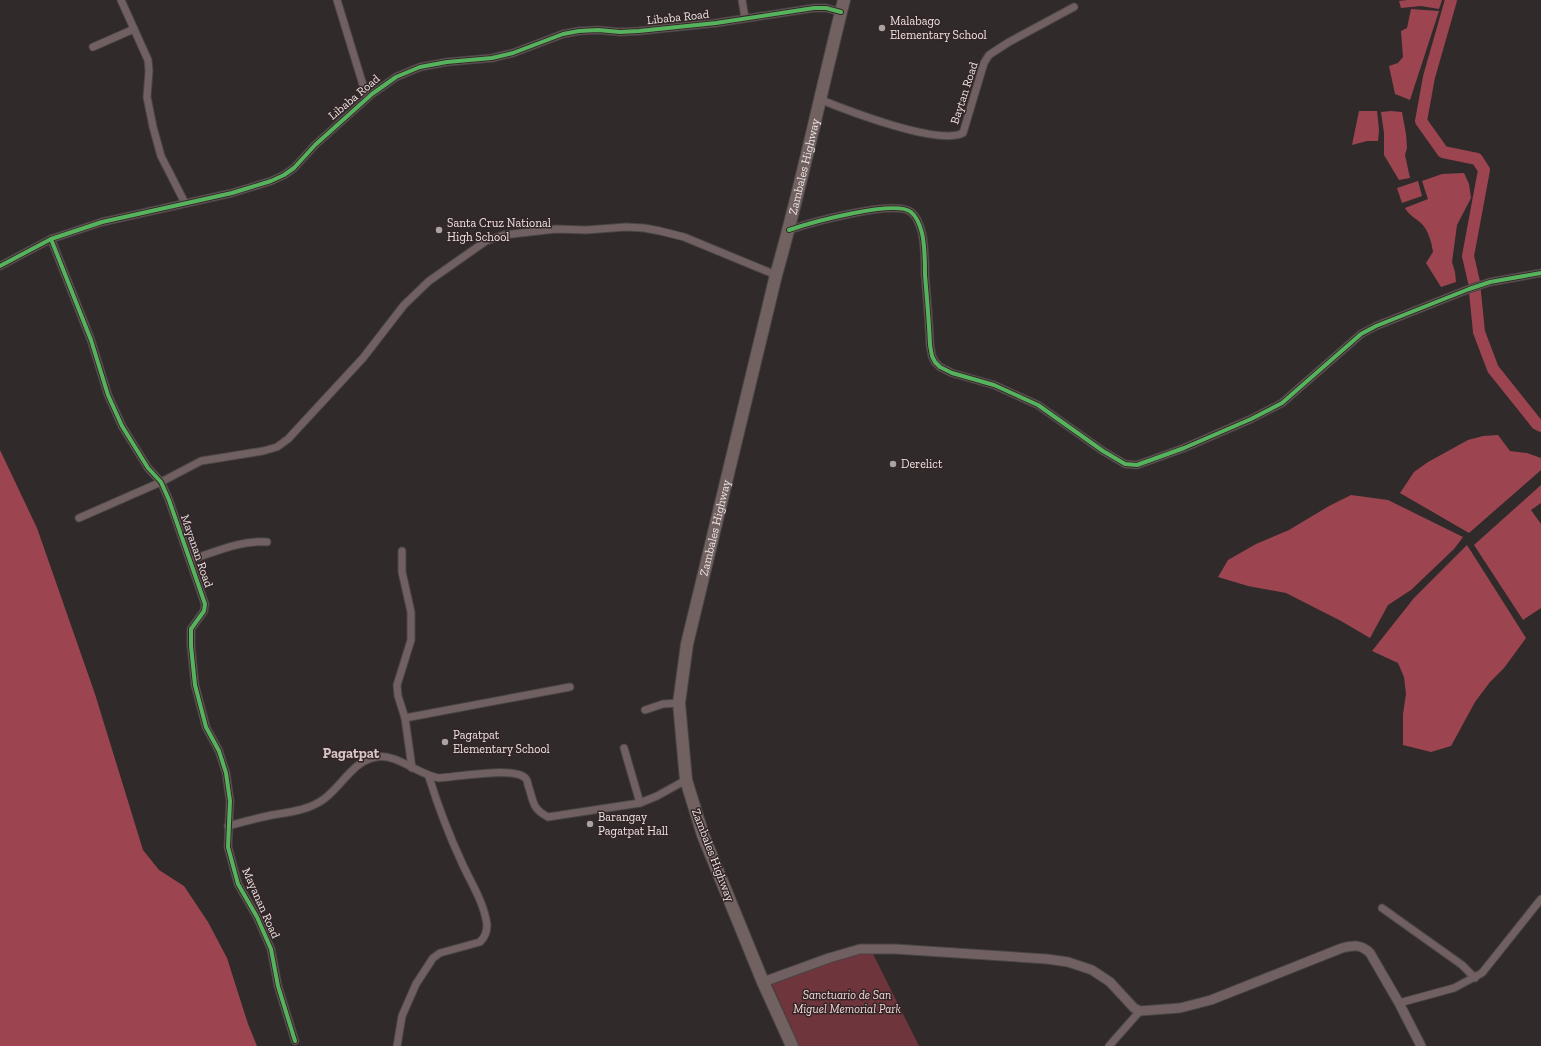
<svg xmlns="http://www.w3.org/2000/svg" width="1541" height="1046" viewBox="0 0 1541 1046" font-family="'Zilla Slab',serif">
<rect width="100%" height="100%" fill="#302a2a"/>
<polygon fill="#6f353c" points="871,950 919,1046 799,1046 772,984 828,961"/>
<g fill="#9c4550">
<polygon points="1407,0 1442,0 1439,9 1421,6 1401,8 1399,1"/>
<polygon points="1411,9 1439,11 1410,100 1395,94 1389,66 1398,63 1403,57 1401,31 1407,28"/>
<polygon points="1359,111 1377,111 1379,130 1378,141 1367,141 1352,145"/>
<polygon points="1391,111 1402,112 1406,134 1407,148 1405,155 1410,178 1399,180 1384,155 1384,133 1381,112"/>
<path d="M1464,173L1469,184L1471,198L1457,225L1452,262L1455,272L1456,282L1441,287L1426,263L1433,252C1432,244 1428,229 1421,223C1414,217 1410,216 1405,208L1428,199L1422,181L1442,174Z"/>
<polygon points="1418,181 1422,196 1402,203 1397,188"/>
<polygon points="1498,435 1510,451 1527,453 1541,458 1541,470 1469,533 1400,493 1414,472 1428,462 1468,440 1483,436"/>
<polygon points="0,450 37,528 95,694 143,850 159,870 184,886 208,922 227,958 248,1024 257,1046 0,1046"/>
<polygon points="1541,485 1541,503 1531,510 1541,524 1541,608 1523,620 1474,545"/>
<polygon points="1351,495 1388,500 1463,537 1454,549 1411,590 1388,605 1370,638 1341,621 1286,593 1248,586 1218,577 1228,560 1256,544 1289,530 1329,506"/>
<polygon points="1467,545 1526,638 1504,668 1490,682 1475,702 1451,746 1431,752 1403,745 1403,714 1406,694 1404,677 1398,663 1372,651 1414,598"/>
</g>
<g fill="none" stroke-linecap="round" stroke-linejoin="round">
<polyline stroke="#9c4550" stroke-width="12" points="1451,0 1429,77 1421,121 1443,152 1477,159 1484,170 1468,256 1474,282 1479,332 1493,369 1537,424 1541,426"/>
<g stroke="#4a4545" stroke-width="9">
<g id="minor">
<polyline points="121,0 148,60 149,71 147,97 153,127 161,156 185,203"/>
<polyline points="337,0 367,98"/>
<polyline points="742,0 745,18"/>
<polyline points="93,47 134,29"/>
<path d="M819,99C846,110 938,146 963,133L984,63L989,55L1009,42L1074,7"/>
<path d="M789,230C809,223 895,199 911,212C917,217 920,225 922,233C925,246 925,261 925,275C927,298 929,322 930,345L932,356L935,362L940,367L952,373L994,385L1038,405L1103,451L1125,464L1137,465L1184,448L1251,419L1282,403L1361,334L1376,326L1469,289L1490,282L1541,273"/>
<polyline points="51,239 91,340 108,395 122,426 148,468 161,482 169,500 205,604 204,611 191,629 191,646 195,685 206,727 219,751 226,773 230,801 228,847 238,884 257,917 271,949 278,986 295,1041"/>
<polyline points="0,266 51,239 102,222 232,193 271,181 284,175 294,168 315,145 372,94 396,77 420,67 447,62 492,58 513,53 563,34 579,31 598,30 620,32 639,31 716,23 814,8 826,8 841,12"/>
<polyline points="79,518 161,482 201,461 263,451 277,447 288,439 363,358 404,305 429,281 486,241 504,235 556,229 586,230 626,227 644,228 660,231 684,237 776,275"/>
<polyline points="402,551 402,572 411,612 411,640 397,685 398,696 405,718 412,768"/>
<path d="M190,560C215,552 240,540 267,542"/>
<polyline points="645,710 663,704 679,703"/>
<polyline points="405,718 570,687"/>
<polyline points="624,748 640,803"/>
<path d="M228,826C242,822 257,818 272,815C291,812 309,810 324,799C342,786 353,761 376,757C397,753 418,775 439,778C455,777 512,767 524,777C526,778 528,782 528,785C534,801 531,808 548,817L640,803L657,796L686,780"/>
<polyline points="1382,908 1462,965 1475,978"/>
<polyline points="1399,1003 1454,988 1482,973 1541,899"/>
<path d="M397,1046L402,1016L416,984L433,958L440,953L480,942C485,937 487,932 487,925C484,902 471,883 462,863C449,835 438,806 429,777"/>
<polyline points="1109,1046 1140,1011"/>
</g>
</g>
<g stroke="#4a4545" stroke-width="11">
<path id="tertiary" d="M763,982L829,958L860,949H895L1047,959L1068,962L1092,970L1110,982L1134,1008L1140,1011L1180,1008L1211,1000L1342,948C1353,945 1361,944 1370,953L1399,1003L1421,1046"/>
</g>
<g stroke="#4a4545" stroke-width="14">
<g id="primary">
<path id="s1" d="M792,1046L763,982L703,835L686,780L679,703L687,644L776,275C802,184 821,91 844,0"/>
</g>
</g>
<use href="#minor" stroke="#716061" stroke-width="7"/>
<use href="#tertiary" stroke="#716061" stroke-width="9"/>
<use href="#primary" stroke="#716161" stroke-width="12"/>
<g stroke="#342627" stroke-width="6">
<g id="cycleway">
<path d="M789,230C809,223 895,199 911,212C917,217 920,225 922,233C925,246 925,261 925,275C927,298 929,322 930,345L932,356L935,362L940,367L952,373L994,385L1038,405L1103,451L1125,464L1137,465L1184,448L1251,419L1282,403L1361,334L1376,326L1469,289L1490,282L1541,273"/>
<polyline points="51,239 91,340 108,395 122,426 148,468 161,482 169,500 205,604 204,611 191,629 191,646 195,685 206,727 219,751 226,773 230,801 228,847 238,884 257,917 271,949 278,986 295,1041"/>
<polyline points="0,266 51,239 102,222 232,193 271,181 284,175 294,168 315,145 372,94 396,77 420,67 447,62 492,58 513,53 563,34 579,31 598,30 620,32 639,31 716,23 814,8 826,8 841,12"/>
</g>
</g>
<use href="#cycleway" stroke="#56b35d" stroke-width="4"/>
</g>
<g fill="#aba2a2" stroke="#342627" stroke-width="1.5">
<circle cx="882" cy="28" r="4"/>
<circle cx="439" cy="230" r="4"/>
<circle cx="893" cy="464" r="4"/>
<circle cx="445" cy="742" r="4"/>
<circle cx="590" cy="824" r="4"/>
</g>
<g text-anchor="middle" stroke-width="3" stroke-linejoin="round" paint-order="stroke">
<g font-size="12" fill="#ede3e3" stroke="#342627">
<text transform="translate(678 17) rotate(-6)" y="4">Libaba Road</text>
<text transform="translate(964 93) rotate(-72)" y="4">Baytan Road</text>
<text transform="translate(354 97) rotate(-40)" y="4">Libaba Road</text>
<text dy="4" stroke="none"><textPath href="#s1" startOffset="915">Zambales Highway</textPath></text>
<text dy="4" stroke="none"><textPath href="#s1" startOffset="543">Zambales Highway</textPath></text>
<text transform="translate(197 551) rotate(71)" y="4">Mayanan Road</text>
<text transform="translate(713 855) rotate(69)" y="4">Zambales Highway</text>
<text transform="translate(261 903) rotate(66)" y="4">Mayanan Road</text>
</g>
<g font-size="12" fill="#ede3e3" stroke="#342627" text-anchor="start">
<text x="890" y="25">Malabago<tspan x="890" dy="14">Elementary School</tspan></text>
<text x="447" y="227">Santa Cruz National<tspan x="447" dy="14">High School</tspan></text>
<text x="901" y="468">Derelict</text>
<text x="453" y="739">Pagatpat<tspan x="453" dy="14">Elementary School</tspan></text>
<text x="598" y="821">Barangay<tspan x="598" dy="14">Pagatpat Hall</tspan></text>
</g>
<g font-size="12" font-style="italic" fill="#f3d7d8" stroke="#342627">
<text x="847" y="999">Sanctuario de San<tspan x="847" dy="14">Miguel Memorial Park</tspan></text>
</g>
<g font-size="14" font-weight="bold" fill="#d8c5c6" stroke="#342627">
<text x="351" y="758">Pagatpat</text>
</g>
</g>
</svg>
